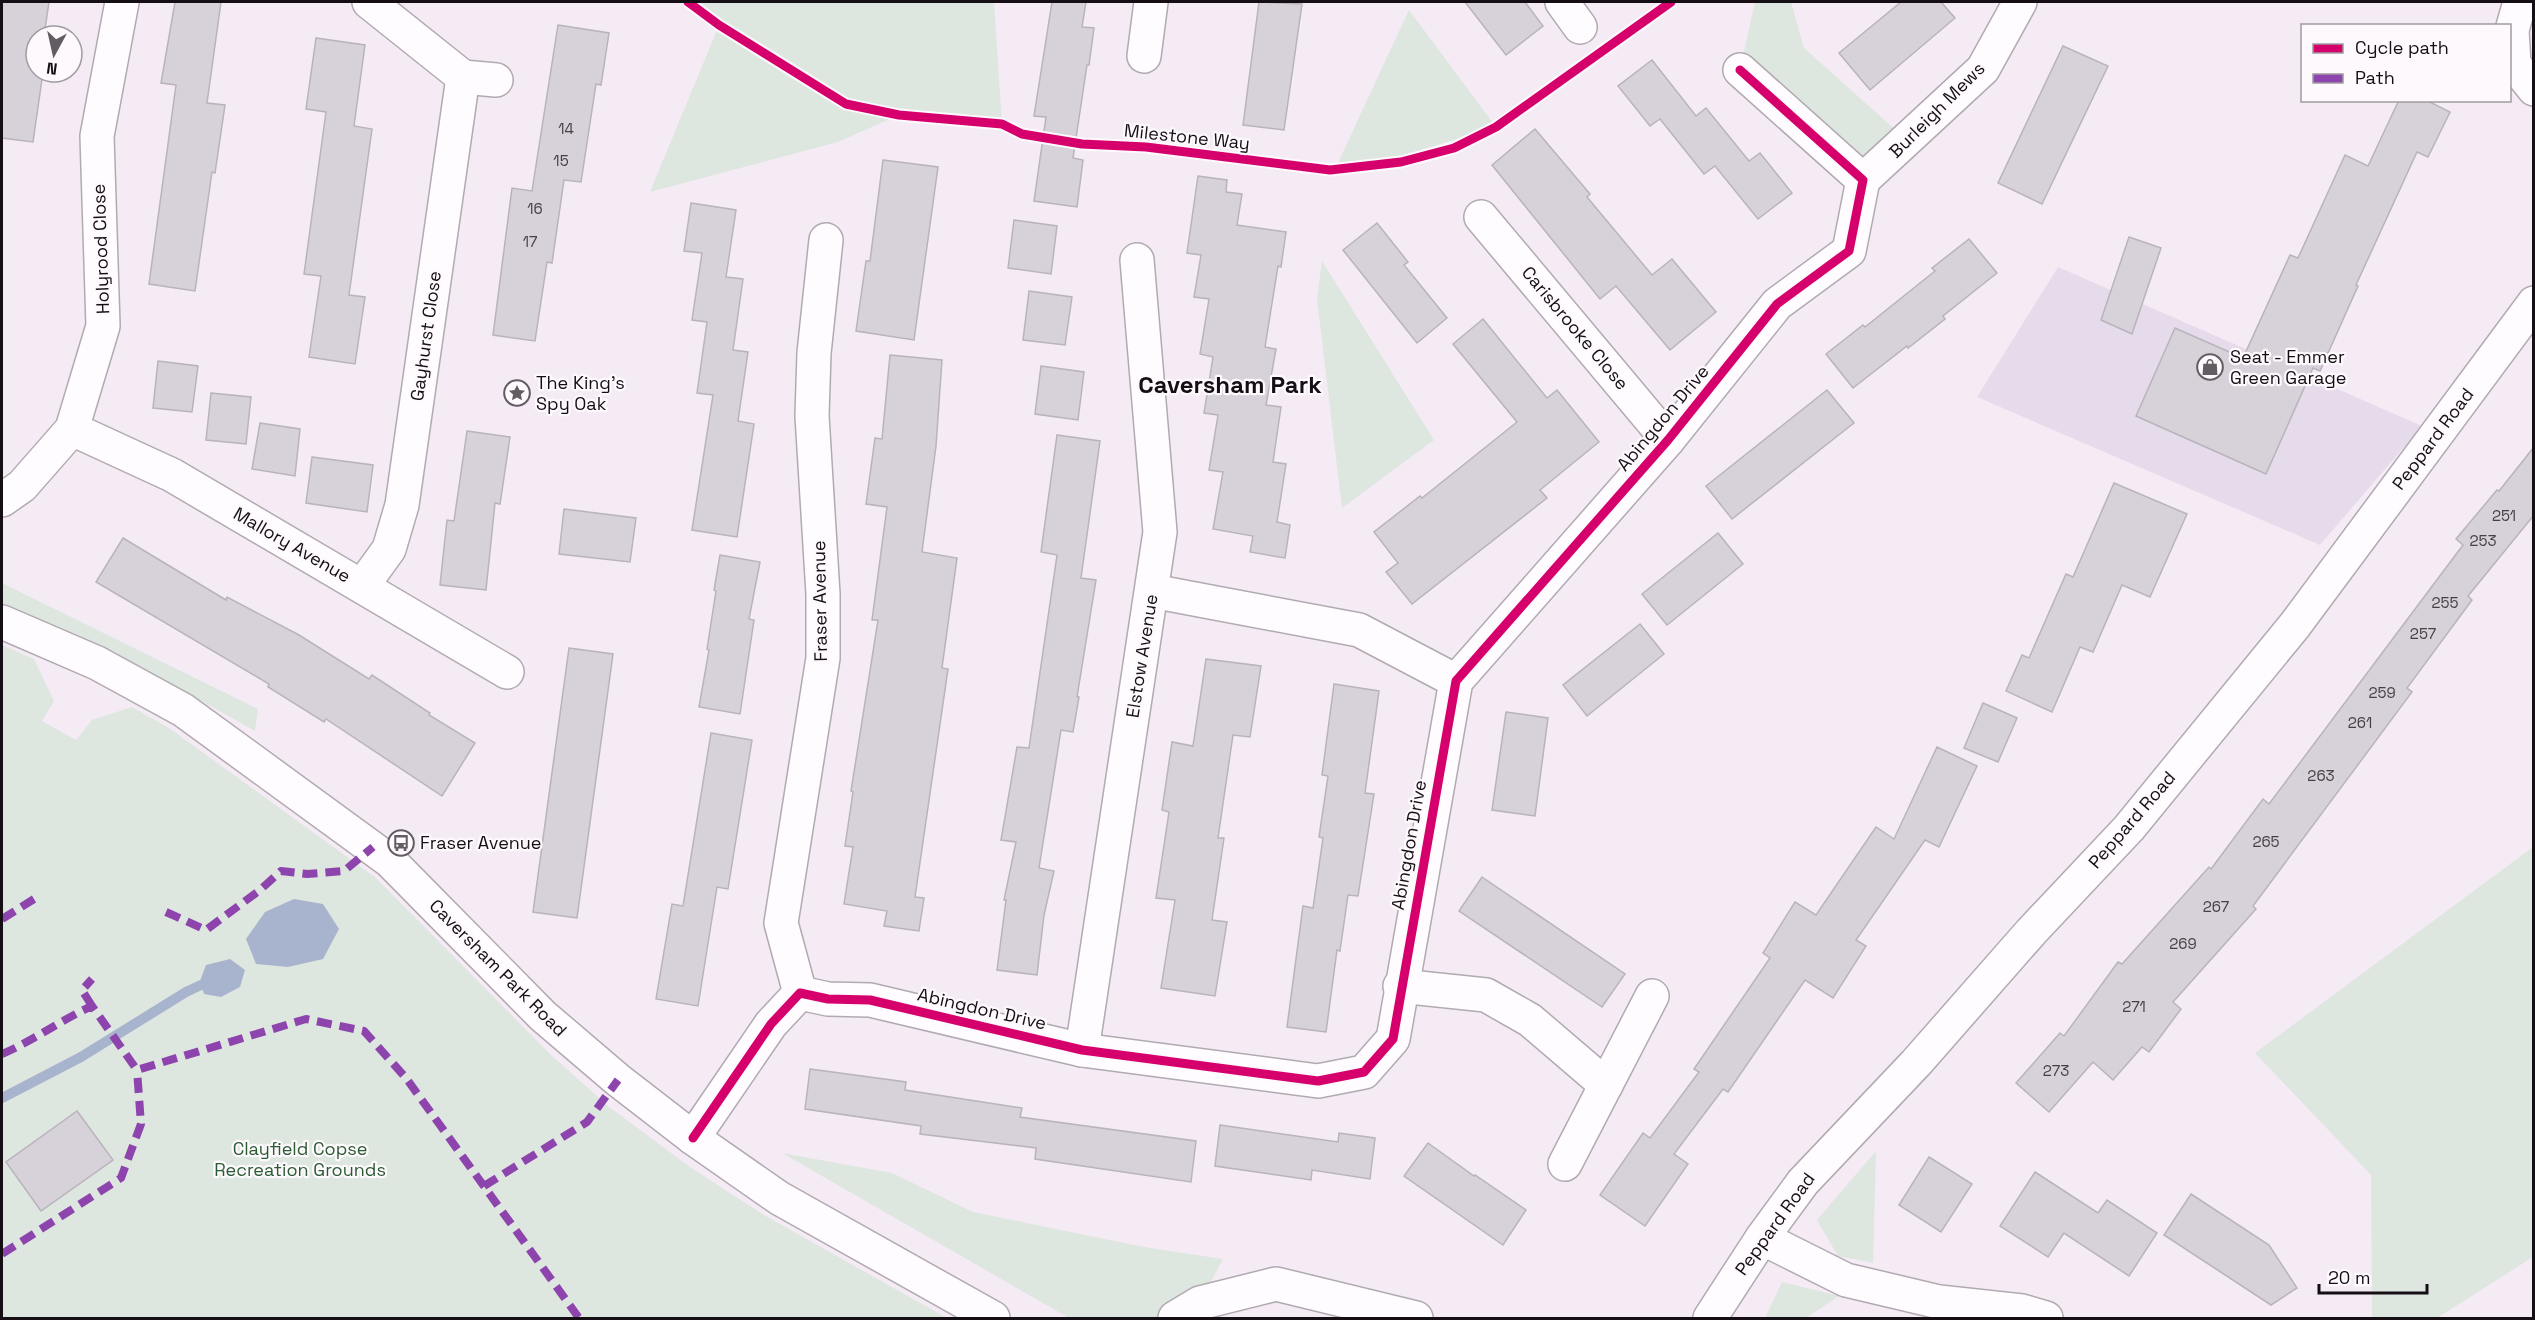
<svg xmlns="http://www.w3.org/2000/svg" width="2535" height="1320" viewBox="0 0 2535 1320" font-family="'Space Grotesk',sans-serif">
<rect width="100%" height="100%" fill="#f5ebf5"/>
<polygon fill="#e6dbeb" points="2058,267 2422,426 2320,545 1977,397"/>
<g fill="#dee6e0">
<polygon points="688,2 994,2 1002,124 899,115 838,142 650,192 719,25"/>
<polygon points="1755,2 1791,2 1804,48 1908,141 1863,180 1740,70"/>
<polygon points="1409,10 1496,127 1401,156 1337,165"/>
<polygon points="1322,261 1434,440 1342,508 1317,299"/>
<polygon points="2,583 258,709 255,731 112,651 2,609"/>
<polygon points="2,645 34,659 54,701 42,721 76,740 92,720 132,707 169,728 376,878 550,1054 608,1106 690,1167 764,1215 947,1318 2,1318"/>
<polygon points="2533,847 2533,1257 2437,1318 2372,1318 2371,1175 2255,1053"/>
<polygon points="1876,1151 1873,1263 1838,1256 1817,1220"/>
<polygon points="782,1153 892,1173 973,1212 1144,1247 1223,1259 1200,1303 1175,1318 1069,1318"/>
<polygon points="1782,1282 1839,1296 1806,1318 1765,1318"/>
</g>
<g fill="#a8b4ce">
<polygon points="294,899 323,904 339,929 323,959 288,967 256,964 246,939 265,912"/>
<polygon points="230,959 245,970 240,987 221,997 204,994 200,981 206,965"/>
</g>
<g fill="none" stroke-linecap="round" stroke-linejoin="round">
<polyline stroke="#a8b4ce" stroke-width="10" points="2,1098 81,1057 186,992 201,985"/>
</g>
<g fill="#d7d1da" stroke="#b9b3bb" stroke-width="1.5">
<polygon points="2,2 49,2 44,36 36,36 36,72 43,72 33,142 2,138"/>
<polygon points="175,2 221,2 207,103 225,105 215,173 212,172 195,291 149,284 176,85 161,83"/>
<polygon points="1052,2 1086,2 1082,27 1094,28 1089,65 1087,65 1073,158 1083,160 1077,207 1034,201 1046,117 1034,116"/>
<polygon points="1259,2 1302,4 1284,130 1243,125"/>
<polygon points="1465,2 1525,2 1543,26 1506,55"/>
<polygon points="1901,2 1941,2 1955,18 1870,90 1839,53"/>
<polygon points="558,25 609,33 601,85 596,84 581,182 564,180 552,263 547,262 535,341 493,335 512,188 532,191"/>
<polygon points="316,38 365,45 354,126 372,129 349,295 365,297 355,364 309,357 321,276 304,274 326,112 306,109"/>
<polygon points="2063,46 2108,66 2042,204 1998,183"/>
<polygon points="1652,60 1696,116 1706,108 1749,161 1760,153 1792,193 1758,219 1715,166 1704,174 1660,119 1650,126 1618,86"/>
<polygon points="2399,100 2426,100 2450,112 2428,157 2417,152 2356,285 2358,286 2320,371 2313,368 2266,474 2136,416 2175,328 2243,358 2290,255 2298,258 2345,155 2368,166"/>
<polygon points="1535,129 1590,194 1587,197 1652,275 1672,259 1716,312 1670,350 1616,286 1600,299 1492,165"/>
<polygon points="883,160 938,167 914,340 856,331 866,261 870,261"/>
<polygon points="1198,176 1227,180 1226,192 1242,194 1237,225 1286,232 1281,267 1278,266 1265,347 1276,349 1266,405 1281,407 1273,462 1286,464 1277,522 1290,525 1285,558 1250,552 1253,536 1213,529 1223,472 1209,470 1218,415 1204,413 1213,357 1200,354 1209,299 1194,297 1201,255 1187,253"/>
<polygon points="691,203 736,210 726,277 743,279 733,350 748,352 738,421 754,424 737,537 692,530 713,395 697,393 707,322 692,320 702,253 684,251"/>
<polygon points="1014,220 1057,226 1051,274 1008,268"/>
<polygon points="1377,223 1408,262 1404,265 1447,318 1417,343 1343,250"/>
<polygon points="2129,237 2161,248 2132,334 2101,320"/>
<polygon points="1969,239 1997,273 1943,316 1945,319 1908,348 1907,346 1853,388 1826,354 1863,325 1865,327 1935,271 1932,268"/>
<polygon points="1029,291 1072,297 1065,345 1023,340"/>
<polygon points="1483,319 1547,398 1557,390 1599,442 1540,490 1547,498 1412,604 1386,572 1398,563 1374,532 1420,496 1422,498 1517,422 1453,344"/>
<polygon points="890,355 942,360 936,446 922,552 957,558 942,668 948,669 915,897 924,898 919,931 884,926 887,911 844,904 853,847 845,846 853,792 851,791 878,620 872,620 887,507 866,504 875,438 882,439"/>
<polygon points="158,361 198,366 192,412 153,408"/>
<polygon points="1041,366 1084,372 1078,420 1035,414"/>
<polygon points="1827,390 1854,423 1732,519 1706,486"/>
<polygon points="211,393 251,397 246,444 206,440"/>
<polygon points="260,423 300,429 295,476 252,469"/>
<polygon points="467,431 510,437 500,504 495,503 486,590 440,585 447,520 454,521"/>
<polygon points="1057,435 1100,441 1081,578 1096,580 1077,697 1079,697 1073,732 1061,730 1039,868 1054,871 1044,915 1037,975 997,970 1006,900 1004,900 1016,842 1001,840 1017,747 1029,748 1057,555 1041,552"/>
<polygon points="2534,447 2534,515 2468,596 2472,600 2407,688 2412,692 2253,906 2256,909 2173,1002 2181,1009 2149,1052 2142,1047 2113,1080 2093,1062 2049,1112 2016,1083 2060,1033 2064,1036 2118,962 2122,964 2209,867 2211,869 2263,799 2269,804 2463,545 2456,539 2497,490 2499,491"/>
<polygon points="312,457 373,465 367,512 306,503"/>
<polygon points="2114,483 2187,514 2150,597 2122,585 2093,652 2080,647 2052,712 2006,691 2022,655 2029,658 2066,574 2073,577"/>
<polygon points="564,509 636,518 630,562 559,554"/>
<polygon points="1718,533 1743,564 1667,625 1642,594"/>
<polygon points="123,538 226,600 227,597 299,635 369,679 372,675 430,713 429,715 475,743 442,796 326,719 324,722 268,687 269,684 96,582"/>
<polygon points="720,555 760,562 749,619 754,620 740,714 699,707 709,650 707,649 716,591 714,590"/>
<polygon points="1640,624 1664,654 1587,716 1563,685"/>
<polygon points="569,648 613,654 577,918 533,912"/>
<polygon points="1206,659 1261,666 1250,737 1233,735 1218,838 1224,838 1212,920 1227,922 1215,996 1161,988 1175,900 1156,898 1169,812 1162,810 1172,742 1193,746"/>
<polygon points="1334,684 1379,691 1365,793 1374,794 1358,896 1348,895 1340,951 1337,950 1326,1032 1287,1027 1303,906 1313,908 1323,838 1319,837 1328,776 1322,775"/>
<polygon points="1983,703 2017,718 1998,762 1964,748"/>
<polygon points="1506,712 1548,718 1535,816 1492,810"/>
<polygon points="711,733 752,740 728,889 717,887 698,1006 656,999 672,904 683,906"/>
<polygon points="1937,747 1977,766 1939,847 1925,840 1856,940 1866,946 1833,998 1805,980 1728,1092 1723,1089 1674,1154 1688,1164 1645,1226 1600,1195 1643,1133 1650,1138 1699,1072 1694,1069 1770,958 1763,953 1795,902 1816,915 1876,827 1894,839"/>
<polygon points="1482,877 1625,974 1602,1007 1459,911"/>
<polygon points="810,1069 906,1082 905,1090 1022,1108 1020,1117 1196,1141 1191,1182 1035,1159 1036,1148 920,1134 921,1126 805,1109"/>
<polygon points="77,1111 113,1160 41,1211 6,1162"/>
<polygon points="1220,1125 1338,1142 1339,1133 1375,1138 1370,1179 1312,1170 1311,1180 1215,1166"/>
<polygon points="1428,1143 1474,1176 1475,1175 1526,1210 1503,1245 1404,1176"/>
<polygon points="1929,1157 1972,1184 1941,1232 1899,1205"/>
<polygon points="2035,1172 2098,1213 2107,1200 2157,1233 2129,1276 2064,1233 2048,1257 2000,1226"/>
<polygon points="2191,1194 2269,1245 2297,1288 2271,1305 2164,1235"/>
</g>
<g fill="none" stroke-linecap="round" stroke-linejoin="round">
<g stroke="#b1aab1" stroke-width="36">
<g id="street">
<polyline points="369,2 463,77 496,80"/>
<polyline points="1562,2 1580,27"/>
<polyline points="2520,2 2512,30 2514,64 2534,89"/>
<polyline points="1144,56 1151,2"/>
<polyline points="1863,180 1983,69 2020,2"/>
<polyline points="1481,217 1668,440"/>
<polyline points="72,429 172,475 507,672"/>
<polyline points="2,500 22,486 72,429 103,326 97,136 122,2"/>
<polyline points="363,585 389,549 402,505 463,77"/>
<polyline points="1152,591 1359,630 1456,681"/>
<polyline points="1400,986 1486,995 1530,1020 1606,1085"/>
<polyline points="800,993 781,923 823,658 823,594 812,416 814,353 826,240"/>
<polyline points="1082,1050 1160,532 1137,260"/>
<polyline points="693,1138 771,1024 800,993 828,999 870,1000 1082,1050 1318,1081 1364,1072 1393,1039 1456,681 1668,440 1777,304 1849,251 1863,180 1740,70"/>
<polyline points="1565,1164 1652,996"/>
<polyline points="1762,1238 1846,1280 1939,1302 2022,1311 2046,1318"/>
<polyline points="1175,1318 1200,1303 1276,1284 1416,1318"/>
</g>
</g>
<g stroke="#b1aab1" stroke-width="36">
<g id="secondary">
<polyline points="2,622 97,663 183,710 390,861 543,1016 618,1080 693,1138 779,1198 993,1318"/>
<polyline points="1710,1318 1762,1238 1803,1182 1916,1063 2031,932 2129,828 2295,625 2534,303"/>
</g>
</g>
<use href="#street" stroke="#fefcfe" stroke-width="33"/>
<use href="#secondary" stroke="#fefcfe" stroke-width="33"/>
<g stroke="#8e44ad" stroke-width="8" stroke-dasharray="15 8" stroke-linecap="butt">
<polyline points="166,912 206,930 260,890 281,871 307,874 344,871 373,847"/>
<polyline points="2,919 34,899"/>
<polyline points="92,1006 82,990 92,979"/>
<path d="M2,1054C33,1041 61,1020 92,1006L137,1070L306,1019L364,1031L406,1078L579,1318"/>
<polyline points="484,1186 587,1122 618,1080"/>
<polyline points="2,1254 121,1178 141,1124 137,1070"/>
</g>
<g stroke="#fdf9fd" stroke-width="13">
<g id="cycleway">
<polyline points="688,2 719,25 846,104 899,115 1002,124 1022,134 1082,144 1146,147 1330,170 1401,162 1454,148 1496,127 1671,2"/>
<polyline points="693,1138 771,1024 800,993 828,999 870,1000 1082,1050 1318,1081 1364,1072 1393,1039 1456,681 1668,440 1777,304 1849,251 1863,180 1740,70"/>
</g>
</g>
<use href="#cycleway" stroke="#d6006c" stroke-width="9"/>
</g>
<defs>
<g id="shop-ring" transform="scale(1.35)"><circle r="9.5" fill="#fdf9fd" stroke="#635c63" stroke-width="1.5"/><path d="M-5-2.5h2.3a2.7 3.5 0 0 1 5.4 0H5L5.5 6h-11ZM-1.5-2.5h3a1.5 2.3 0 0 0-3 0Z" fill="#635c63"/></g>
<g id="sight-ring" transform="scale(1.35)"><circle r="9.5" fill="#fdf9fd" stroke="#635c63" stroke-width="1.5"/><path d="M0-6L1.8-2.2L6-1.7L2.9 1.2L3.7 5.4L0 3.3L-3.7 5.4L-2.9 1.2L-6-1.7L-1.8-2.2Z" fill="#635c63"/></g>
<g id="bus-ring" transform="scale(1.35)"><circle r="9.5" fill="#fdf9fd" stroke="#635c63" stroke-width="1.5"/><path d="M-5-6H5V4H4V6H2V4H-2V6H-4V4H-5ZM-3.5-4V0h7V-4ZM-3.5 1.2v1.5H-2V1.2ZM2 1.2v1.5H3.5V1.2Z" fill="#635c63"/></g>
</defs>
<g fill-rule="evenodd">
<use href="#shop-ring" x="2210" y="367"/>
<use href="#sight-ring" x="517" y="393"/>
<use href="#bus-ring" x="401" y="843"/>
</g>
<g text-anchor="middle" stroke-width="4.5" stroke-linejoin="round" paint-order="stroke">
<g font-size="15" fill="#464046">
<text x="566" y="134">14</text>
<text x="561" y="166">15</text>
<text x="535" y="214">16</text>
<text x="530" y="247">17</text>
<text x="2504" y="521">251</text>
<text x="2483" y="546">253</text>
<text x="2445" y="608">255</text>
<text x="2423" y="639">257</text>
<text x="2382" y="698">259</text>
<text x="2360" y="728">261</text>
<text x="2321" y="781">263</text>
<text x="2266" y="847">265</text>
<text x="2216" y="912">267</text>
<text x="2183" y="949">269</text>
<text x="2134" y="1012">271</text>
<text x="2056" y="1076">273</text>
</g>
<g font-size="18" fill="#150f15" stroke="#fdf9fd">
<text transform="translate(1937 110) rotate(-45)" y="6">Burleigh Mews</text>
<text transform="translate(1187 137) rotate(6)" y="6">Milestone Way</text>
<text transform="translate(101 249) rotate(-92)" y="6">Holyrood Close</text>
<text transform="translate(1575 328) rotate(50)" y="6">Carisbrooke Close</text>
<text transform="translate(426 336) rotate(-82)" y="6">Gayhurst Close</text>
<text transform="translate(1663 418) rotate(-50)" y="6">Abingdon Drive</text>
<text transform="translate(2433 439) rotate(-53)" y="6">Peppard Road</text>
<text transform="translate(292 545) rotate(30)" y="6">Mallory Avenue</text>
<text transform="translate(820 601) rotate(-91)" y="6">Fraser Avenue</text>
<text transform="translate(1142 656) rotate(-81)" y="6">Elstow Avenue</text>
<text transform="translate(2132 820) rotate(-49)" y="6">Peppard Road</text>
<text transform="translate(1409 845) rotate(-80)" y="6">Abingdon Drive</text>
<text transform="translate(498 968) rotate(45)" y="6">Caversham Park Road</text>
<text transform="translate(982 1009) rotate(13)" y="6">Abingdon Drive</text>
<text transform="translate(1775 1224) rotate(-54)" y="6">Peppard Road</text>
</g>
<g font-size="18" fill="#150f15" stroke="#fdf9fd" text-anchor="start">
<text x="2230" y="363">Seat - Emmer<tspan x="2230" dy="21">Green Garage</tspan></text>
<text x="536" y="389">The King's<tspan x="536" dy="21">Spy Oak</tspan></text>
<text x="420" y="849">Fraser Avenue</text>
</g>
<g font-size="18" fill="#2b5b33" stroke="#fdf9fd">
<text x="300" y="1155">Clayfield Copse<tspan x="300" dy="21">Recreation Grounds</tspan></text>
</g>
<g font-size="24" font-weight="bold" fill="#150f15" stroke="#fdf9fd">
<text x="1230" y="393">Caversham Park</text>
</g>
</g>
<rect width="2535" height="1320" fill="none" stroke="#150f15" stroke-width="6"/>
<rect x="2301" y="24" width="210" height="78" fill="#fdf9fd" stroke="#a09ba0" stroke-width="1.5"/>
<rect x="2313" y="44" width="30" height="9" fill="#d6006c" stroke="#a09ba0" stroke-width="1.5"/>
<text x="2355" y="54" font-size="18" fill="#150f15">Cycle path</text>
<rect x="2313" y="74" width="30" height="9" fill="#8e44ad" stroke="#a09ba0" stroke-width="1.5"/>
<text x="2355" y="84" font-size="18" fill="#150f15">Path</text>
<g transform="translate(54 54) rotate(188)"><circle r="28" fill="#fdf9fd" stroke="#a09ba0" stroke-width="1.5"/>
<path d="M0-4.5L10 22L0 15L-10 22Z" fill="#635c63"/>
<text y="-9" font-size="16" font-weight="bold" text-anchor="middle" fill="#150f15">N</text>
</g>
<path d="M2319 1284v9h108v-9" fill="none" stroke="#150f15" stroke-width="3"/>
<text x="2328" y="1284" font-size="18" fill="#150f15" stroke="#fdf9fd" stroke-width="4.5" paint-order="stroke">20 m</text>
</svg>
